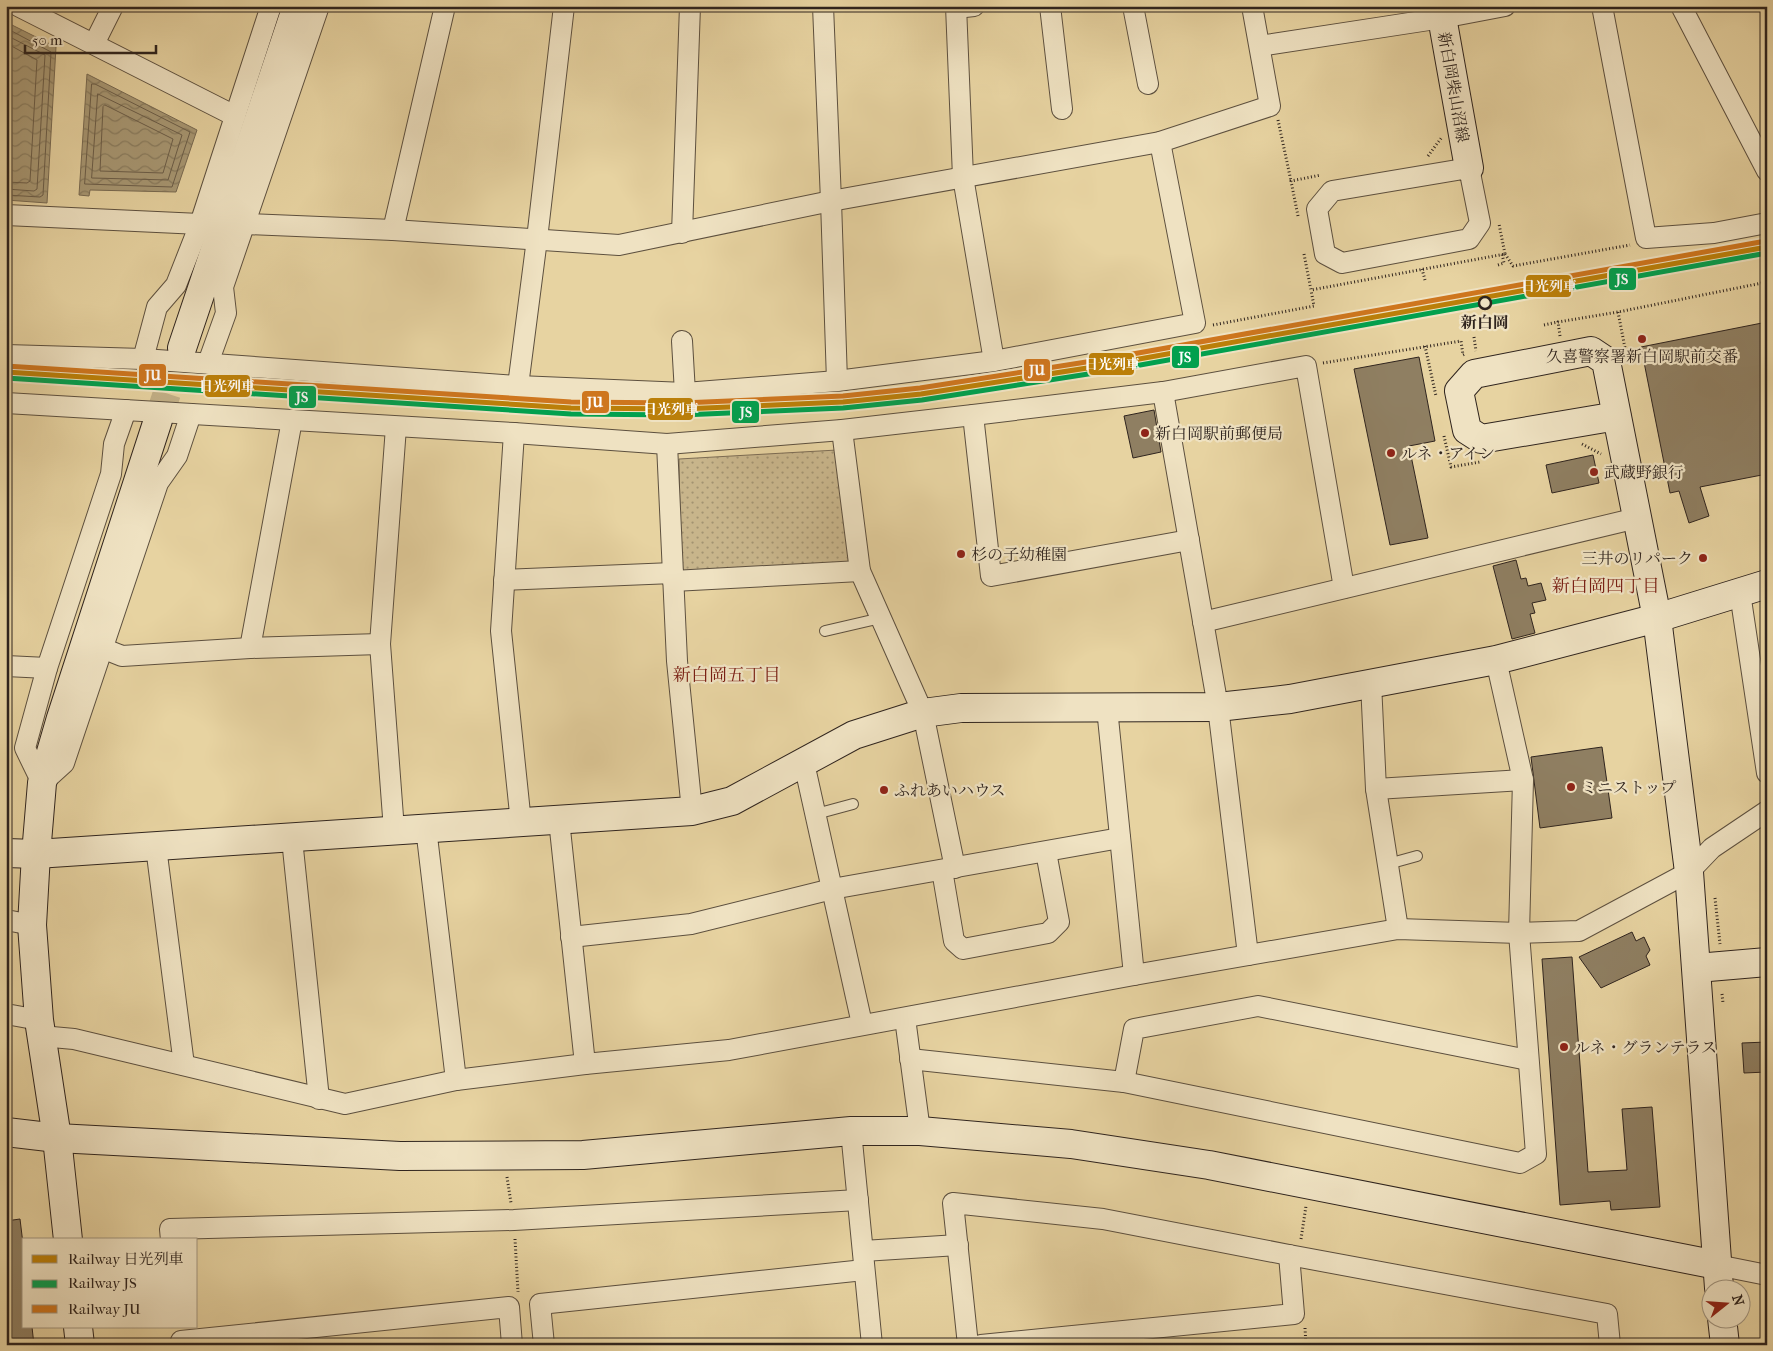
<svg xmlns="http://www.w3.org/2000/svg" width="1773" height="1351" viewBox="0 0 1773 1351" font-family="'IM FELL French Canon','Noto Serif JP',serif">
<defs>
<pattern id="park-dots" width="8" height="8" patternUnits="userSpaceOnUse" patternTransform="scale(1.25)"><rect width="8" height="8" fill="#c8b58b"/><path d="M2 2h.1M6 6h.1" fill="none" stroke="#a39371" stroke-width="1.8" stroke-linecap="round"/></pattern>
<pattern id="water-waves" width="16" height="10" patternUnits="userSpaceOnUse" patternTransform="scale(1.25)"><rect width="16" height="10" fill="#a89874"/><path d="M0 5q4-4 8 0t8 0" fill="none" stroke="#897c5f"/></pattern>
</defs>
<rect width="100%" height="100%" fill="#e7d3a1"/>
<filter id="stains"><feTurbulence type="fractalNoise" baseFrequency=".004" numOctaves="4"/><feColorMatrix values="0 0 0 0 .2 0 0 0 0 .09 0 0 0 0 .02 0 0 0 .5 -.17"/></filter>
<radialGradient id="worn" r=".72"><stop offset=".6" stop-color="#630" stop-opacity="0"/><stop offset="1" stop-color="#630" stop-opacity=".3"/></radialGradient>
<polygon fill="url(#park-dots)" stroke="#7c6c54" points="837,450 849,565 681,574 679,459"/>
<g fill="url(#water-waves)" stroke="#786a52">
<polygon points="6,22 56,47 47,203 6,200"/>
<polygon points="87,74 197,130 176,192 90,190 89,196 79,195"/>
</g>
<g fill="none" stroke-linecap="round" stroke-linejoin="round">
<g stroke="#6c5e49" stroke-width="1">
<polyline points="6,28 51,52 43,195 40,197 6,195"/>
<polyline points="6,35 45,55 37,189 34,191 6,189"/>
<polyline points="6,43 37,60 30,181 27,183 6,182"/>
<polygon points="92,84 95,84 190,132 172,187 85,184"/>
<polygon points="98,94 182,135 168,180 92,178"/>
<polygon points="105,105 173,139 163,173 100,171 103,107"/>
</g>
</g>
<g fill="#8f7f62" stroke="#2f241e">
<polygon points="1767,322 1767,474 1700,487 1709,516 1689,523 1679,491 1670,493 1641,347"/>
<polygon points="1419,357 1435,441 1409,446 1428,538 1390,545 1354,369"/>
<polygon points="1154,410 1161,452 1133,458 1124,416"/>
<polygon points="1593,455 1599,483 1552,493 1546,465"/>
<polygon points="1516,560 1521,579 1526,578 1528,586 1541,583 1546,600 1532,603 1535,613 1530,614 1535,633 1512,639 1493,566"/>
<polygon points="1602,747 1612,818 1540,828 1531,757"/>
<polygon points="1632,932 1636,941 1644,937 1650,950 1646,956 1650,965 1601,988 1579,957"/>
<polygon points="1572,957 1588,1172 1627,1170 1622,1109 1652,1107 1660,1207 1611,1210 1610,1201 1560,1205 1542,959"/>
<polygon points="1767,1042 1767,1072 1744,1073 1742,1043"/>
<polygon points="20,1219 24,1252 24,1327 32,1327 34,1345 6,1345 6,1221"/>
</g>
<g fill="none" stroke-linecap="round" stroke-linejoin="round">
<polyline stroke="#c2b087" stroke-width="28" stroke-dasharray="28 14" stroke-linecap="butt" points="158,420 182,348"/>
<g stroke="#5d503f" stroke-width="12">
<g id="lane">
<polyline points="825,631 881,618"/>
<polyline points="816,814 853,804"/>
<polyline points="1388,864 1417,856"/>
</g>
</g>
<g stroke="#5d503f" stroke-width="22">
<g id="street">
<polyline points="18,6 235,116"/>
<polyline points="823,6 831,201 837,381"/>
<polyline points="956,6 963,177 994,361"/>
<polyline points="1050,6 1062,109"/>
<polyline points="1133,6 1148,84"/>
<polyline points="1602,6 1646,238 1714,233 1767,223"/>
<polyline points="1681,6 1767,171"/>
<polyline points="956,8 974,6"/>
<polyline points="94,44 113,6"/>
<polyline points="1260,46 1442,18 1505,6"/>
<polygon points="1469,168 1480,223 1469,239 1342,263 1325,254 1317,209 1332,191"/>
<polyline points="6,215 200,224"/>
<polyline points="245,224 393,230 619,245 831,201 1160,142 1270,106 1252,6"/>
<polyline points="393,230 445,6"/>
<polyline points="682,233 690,6"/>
<polyline points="682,341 685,393"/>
<polyline points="6,355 143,359 518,386 685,393 837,381 994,361 1195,323 1160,142"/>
<polyline points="143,359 157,307 176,285 200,224 271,6"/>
<polyline points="208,363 226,313 223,287 319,6"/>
<polyline points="518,386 537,239 564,6"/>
<polyline points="1163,392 1218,707 1248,955"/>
<polyline points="6,403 514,433 667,444 842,430 973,415 1163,392 1306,366 1344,588"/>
<polyline points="126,410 114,444 111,474 47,668 25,748 42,783 64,763 158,483 177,456 191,414"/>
<polyline points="973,415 991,576 1189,540"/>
<polyline points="842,430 860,571 923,713 955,868"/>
<polyline points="514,433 501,631 521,823"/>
<polyline points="667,444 677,661 692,811"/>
<polyline points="504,580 673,573"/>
<polyline points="673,581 860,571"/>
<polyline points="1740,593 1767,773"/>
<polyline points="1203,622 1637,518"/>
<polyline points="102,648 122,656 250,648 380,644"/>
<polyline points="250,648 292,420"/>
<polyline points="6,666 47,668"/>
<polyline points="1371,683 1376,789 1398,929"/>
<polyline points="1107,708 1134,975"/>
<polyline points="804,763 862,1024"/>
<polyline points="1376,789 1523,780"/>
<polyline points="559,820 585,1064"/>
<polyline points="426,828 456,1080"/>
<polyline points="394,830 380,644 396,427"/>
<polyline points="292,839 319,1099"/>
<polyline points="156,847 184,1065"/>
<polyline points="942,870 954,941 963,949 1048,933 1059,922 1046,852"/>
<polyline points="6,920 32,925"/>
<polyline points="571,937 691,924 832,889 1120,838"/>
<polyline points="6,1014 39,1020"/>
<polyline points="905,1018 920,1131"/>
<polyline points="41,1036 74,1039 345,1104 456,1080 585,1064 729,1050 1134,975 1398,929 1519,933 1579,931 1689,872 1712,848 1767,811"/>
<polyline points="910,1059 1124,1082 1134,1029 1258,1006 1528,1060"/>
<polyline points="1124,1082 1520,1163 1536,1154 1519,933 1523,780 1496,660"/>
<polyline points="851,1131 872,1345"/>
<polyline points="171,1240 170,1229 514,1220 858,1200"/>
<polyline points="863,1251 958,1245"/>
<polyline points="1717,1265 1767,1275"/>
<polyline points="181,1341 509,1307 512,1345"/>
<polyline points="544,1345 540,1304 864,1270"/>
<polyline points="968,1345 953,1203 1103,1219 1289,1255 1607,1314 1610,1345"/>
<polyline points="981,1345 1294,1314 1289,1255"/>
</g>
</g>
<g stroke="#2f241e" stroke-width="30">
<g id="secondary">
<polyline points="1440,6 1469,168"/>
<polyline points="182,348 297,6"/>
<polyline points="1617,416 1481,439 1467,430 1459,391 1474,374 1591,351 1606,361 1657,618 1689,872 1719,1288"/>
<polyline points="6,853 36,854 692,811 732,801 854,735 923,713 961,708 1218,707 1290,699 1496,660 1657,618 1767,584"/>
<polyline points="1697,968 1767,962"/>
<polyline points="6,1132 57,1138 400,1156 583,1155 851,1131 920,1131 1071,1144 1209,1165 1717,1265"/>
<polyline points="68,1240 57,1138 39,1020 32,925 36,854 42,783 61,718 158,420"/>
<polyline points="1722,1318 1725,1345"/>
<polyline points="78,1327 80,1345"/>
</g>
</g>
<g stroke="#2f241e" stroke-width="3" stroke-dasharray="1 2.5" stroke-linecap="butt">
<polyline points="1278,120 1291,181"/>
<polyline points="1428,156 1442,137"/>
<polyline points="1298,216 1291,181 1321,175"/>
<polyline points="1304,254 1311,290 1505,254 1499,224"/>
<polyline points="1505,254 1513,266 1630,245"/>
<polyline points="1498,265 1504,263 1502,254"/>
<polyline points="1422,269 1425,280"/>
<polyline points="1618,312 1625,348"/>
<polyline points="1213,325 1314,306 1311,290"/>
<polyline points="1544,325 1558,322"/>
<polyline points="1560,336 1558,322 1618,312 1767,282"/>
<polyline points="1474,337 1476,351"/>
<polyline points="1425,346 1436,396"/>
<polyline points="1323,363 1461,341 1463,355 1465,354"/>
<polyline points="1444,436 1451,467 1480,462"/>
<polyline points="1582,444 1601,454"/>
<polyline points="1715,898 1720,944"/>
<polyline points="1722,994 1723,1003"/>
<polyline points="507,1177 511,1203"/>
<polyline points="515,1239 518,1292"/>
<polyline points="1301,1239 1306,1206"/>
<polyline points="1305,1328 1306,1345"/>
</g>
<use href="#lane" stroke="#efe2c2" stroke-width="10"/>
<use href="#street" stroke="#efe2c2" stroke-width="20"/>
<use href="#secondary" stroke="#efe2c2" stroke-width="28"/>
<g stroke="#efe2c2" stroke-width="9">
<polyline id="rail-1" points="6,372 571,408 682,409 843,402 921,394 1100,366 1767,247"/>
</g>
<g stroke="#efe2c2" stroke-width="9">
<polyline id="rail-2" points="6,378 571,414 682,415 843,408 922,400 1101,372 1767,253"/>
</g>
<g stroke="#efe2c2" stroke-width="9">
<polyline id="rail-3" points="6,366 571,402 682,403 843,396 920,388 1099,360 1766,241"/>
</g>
<use href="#rail-1" stroke="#bb7f09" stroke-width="5"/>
<use href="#rail-2" stroke="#02a04e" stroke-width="5"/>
<use href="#rail-3" stroke="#ce761e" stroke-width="5"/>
</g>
<circle fill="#efe2c2" stroke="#2f241e" stroke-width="2.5" cx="1485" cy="303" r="6"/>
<g fill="#8f2418" stroke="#efe2c2" stroke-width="2">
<circle cx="1642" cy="339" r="5"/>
<circle cx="1145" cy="433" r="5"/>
<circle cx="1391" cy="453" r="5"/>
<circle cx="1594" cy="472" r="5"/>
<circle cx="961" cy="554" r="5"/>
<circle cx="1703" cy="558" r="5"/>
<circle cx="1571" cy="787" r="5"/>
<circle cx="884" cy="790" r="5"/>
<circle cx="1564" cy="1047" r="5"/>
</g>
<g text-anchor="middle" stroke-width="4.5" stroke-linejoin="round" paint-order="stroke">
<g font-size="16" fill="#2f241e" stroke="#efe2c2">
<text transform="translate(1454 87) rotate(80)" y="6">新白岡柴山沼線</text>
</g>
<g font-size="16" font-weight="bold" fill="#2f241e" stroke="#efe2c2">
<text x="1485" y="328">新白岡</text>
</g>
<g font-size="16" fill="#2f241e" stroke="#efe2c2" text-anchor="start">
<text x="1642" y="362" text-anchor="middle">久喜警察署新白岡駅前交番</text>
<text x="1155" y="439">新白岡駅前郵便局</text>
<text x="1401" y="459">ルネ・アイン</text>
<text x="1604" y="478">武蔵野銀行</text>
<text x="971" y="560">杉の子幼稚園</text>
<text x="1693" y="564" text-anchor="end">三井のリパーク</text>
<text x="1581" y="793">ミニストップ</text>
<text x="894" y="796">ふれあいハウス</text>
<text x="1574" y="1053">ルネ・グランテラス</text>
</g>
<g font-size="18" fill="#7a1f14" stroke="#efe2c2">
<text x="1606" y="592">新白岡四丁目</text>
<text x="727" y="681">新白岡五丁目</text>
</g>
</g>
<g stroke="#efe2c2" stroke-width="2">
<rect x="1608" y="267" width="29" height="24" rx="5" fill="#02a04e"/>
<rect x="1525" y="274" width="47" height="24" rx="5" fill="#bb7f09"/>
<rect x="1171" y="345" width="29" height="24" rx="5" fill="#02a04e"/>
<rect x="1088" y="352" width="47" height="24" rx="5" fill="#bb7f09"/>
<rect x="1023" y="358" width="28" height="24" rx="5" fill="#ce761e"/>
<rect x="138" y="363" width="29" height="24" rx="5" fill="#ce761e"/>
<rect x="204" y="374" width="47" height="24" rx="5" fill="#bb7f09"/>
<rect x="288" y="385" width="29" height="24" rx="5" fill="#02a04e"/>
<rect x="581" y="390" width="29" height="24" rx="5" fill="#ce761e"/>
<rect x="647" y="397" width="47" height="24" rx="5" fill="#bb7f09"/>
<rect x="731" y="400" width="29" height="24" rx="5" fill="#02a04e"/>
</g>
<g font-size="14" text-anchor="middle" font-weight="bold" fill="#fff">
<text x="1622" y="284">JS</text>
<text x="1549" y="291">日光列車</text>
<text x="1185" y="362">JS</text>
<text x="1112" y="369">日光列車</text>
<text x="1037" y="375">JU</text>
<text x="153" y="380">JU</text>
<text x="227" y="391">日光列車</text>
<text x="302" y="402">JS</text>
<text x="595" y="407">JU</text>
<text x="671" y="414">日光列車</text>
<text x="746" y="417">JS</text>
</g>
<rect width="1773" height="1351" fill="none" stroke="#e7d3a1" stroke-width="25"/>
<rect x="8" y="8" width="1758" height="1336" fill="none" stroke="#2f241e" stroke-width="2.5"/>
<rect x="12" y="12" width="1748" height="1326" fill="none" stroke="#2f241e"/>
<rect x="22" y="1238" width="175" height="90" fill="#efe2c2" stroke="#a29680"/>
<rect x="32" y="1255" width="25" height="8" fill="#bb7f09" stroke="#a29680"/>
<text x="68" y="1264" font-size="15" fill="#2f241e">Railway 日光列車</text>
<rect x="32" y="1280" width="25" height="8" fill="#02a04e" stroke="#a29680"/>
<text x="68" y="1288" font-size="15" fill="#2f241e">Railway JS</text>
<rect x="32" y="1305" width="25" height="8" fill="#ce761e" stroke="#a29680"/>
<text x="68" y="1314" font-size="15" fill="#2f241e">Railway JU</text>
<g transform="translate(1726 1304) rotate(73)"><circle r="24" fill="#efe2c2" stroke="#a29680"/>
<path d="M0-4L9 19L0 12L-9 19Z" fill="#8f2418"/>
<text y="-8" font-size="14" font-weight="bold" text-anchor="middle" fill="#2f241e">N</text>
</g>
<path d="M25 45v8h131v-8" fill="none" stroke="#2f241e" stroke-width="2.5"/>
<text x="32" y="45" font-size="15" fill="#2f241e" stroke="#efe2c2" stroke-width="4" paint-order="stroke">50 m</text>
<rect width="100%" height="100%" filter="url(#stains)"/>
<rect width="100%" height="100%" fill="url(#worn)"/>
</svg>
